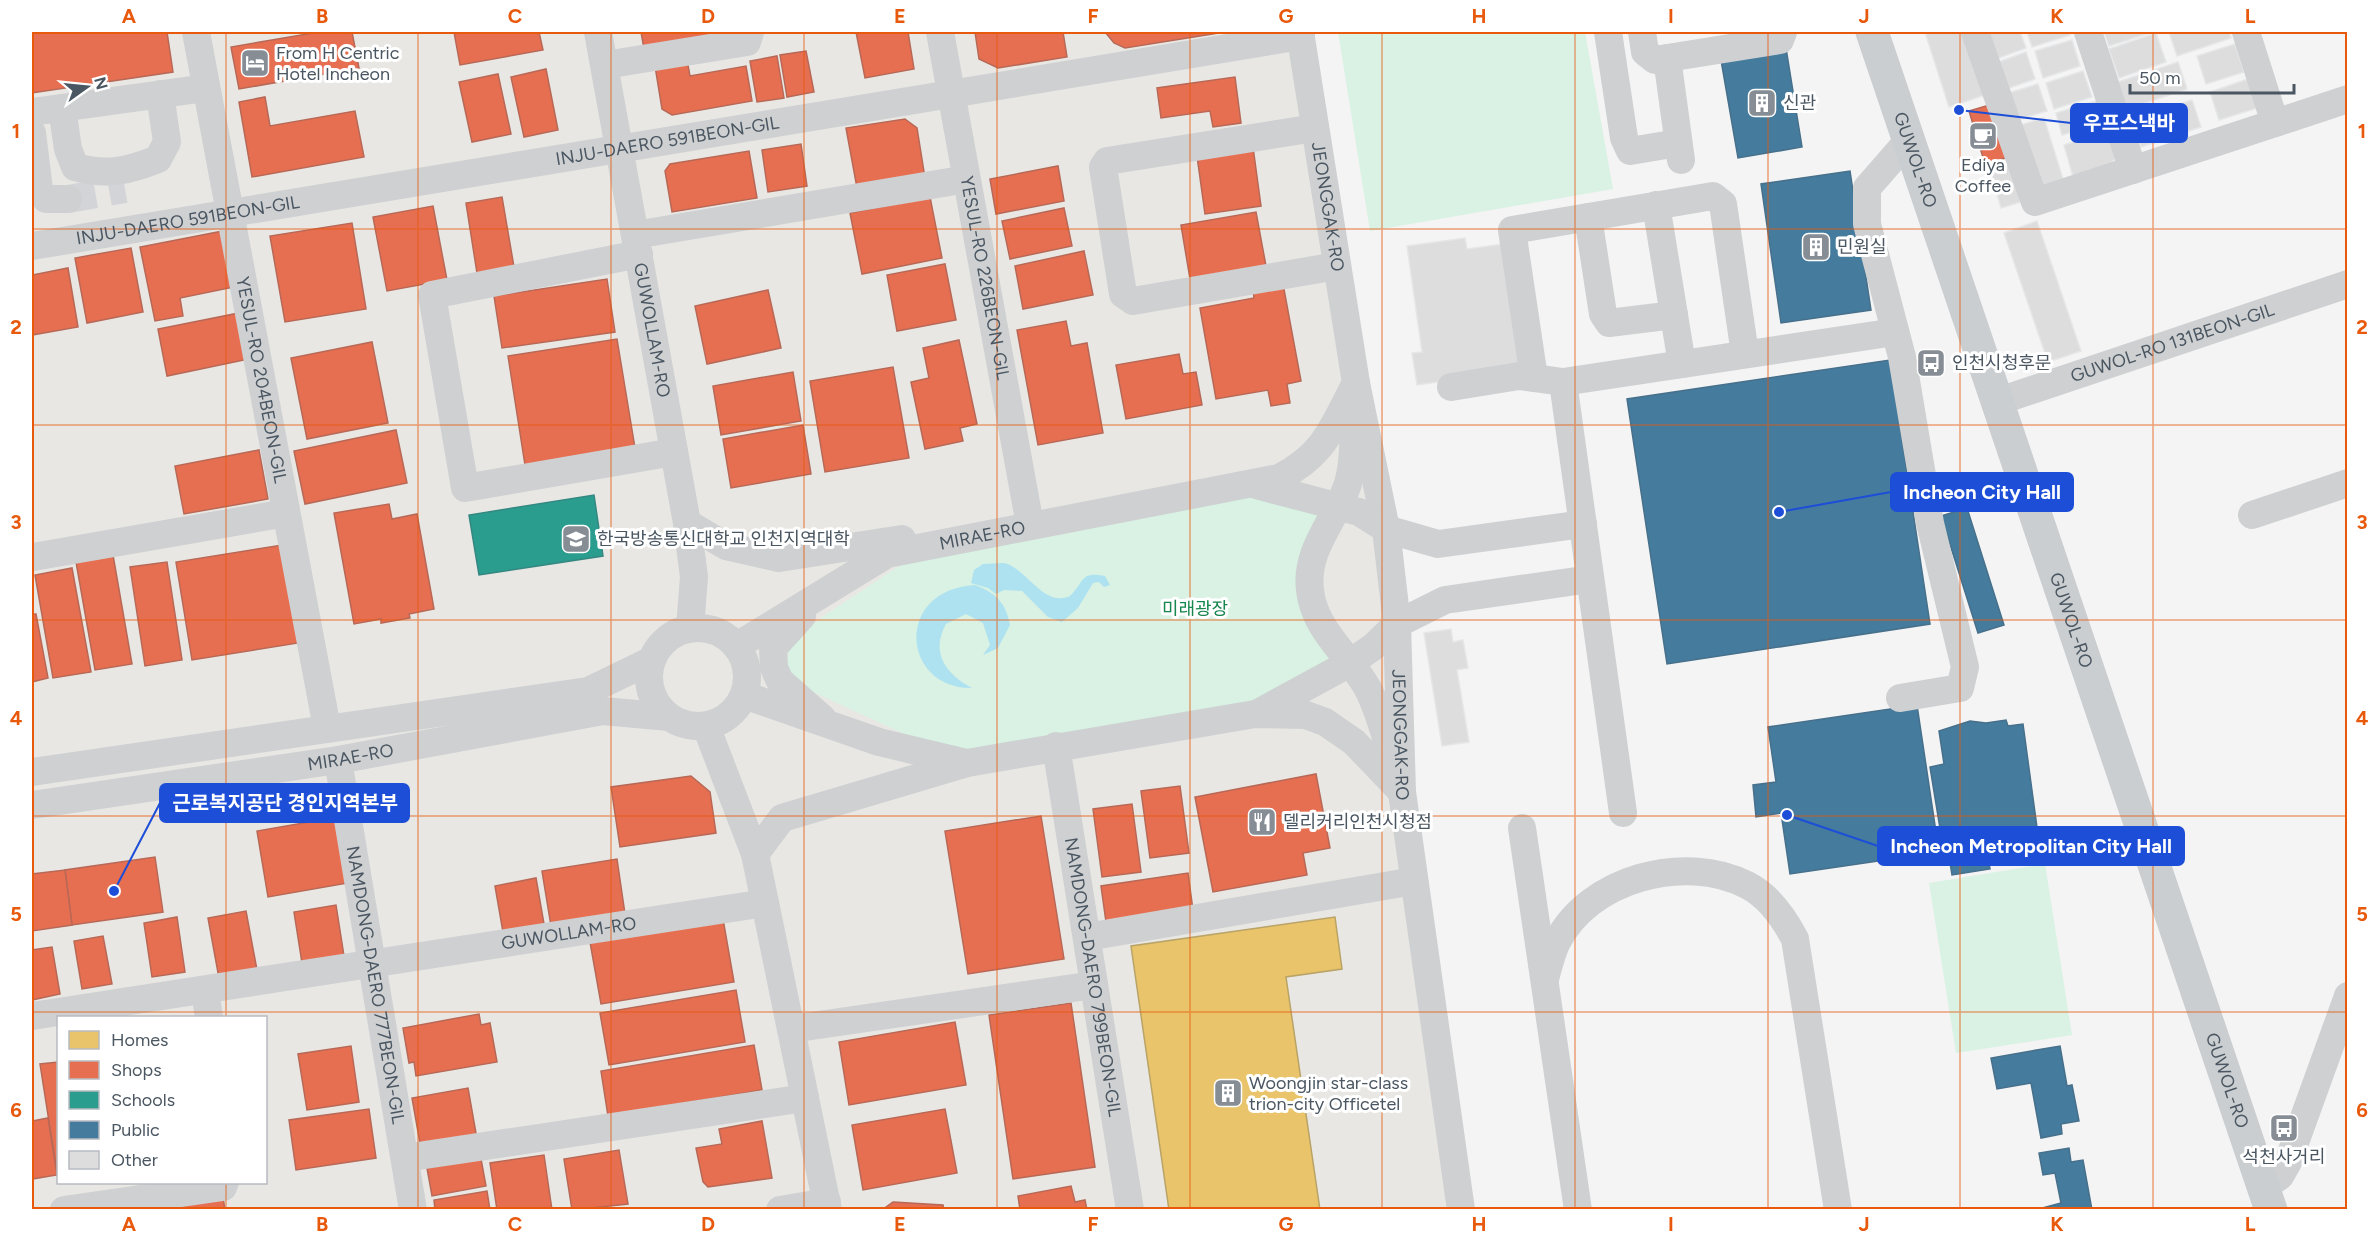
<svg xmlns="http://www.w3.org/2000/svg" width="2379" height="1241" viewBox="0 0 2379 1241" font-family="Figtree,'Noto Sans KR',sans-serif">
<rect width="100%" height="100%" fill="#f4f4f4"/>
<path fill="#e8e7e3" fill-rule="evenodd" d="M32,32H1300L1356,383L1461,1209H32ZM58,1018H266V1182H58Z"/>
<g fill="#d9f2e3">
<polygon points="1338,32 1585,32 1613,189 1370,231"/>
<polygon points="1251,484 1339,506 1309,589 1350,663 1255,714 967,763 796,684 787,664 790,643 822,617 934,543"/>
<polygon points="2045,864 2072,1035 1956,1053 1929,883"/>
</g>
<g fill="#aee2f0">
<path d="M1004,563C1027,568 1043,608 1070,596C1085,581 1080,571 1105,576L1110,585L1104,587L1099,582L1093,583L1078,608L1062,622L1048,617L1022,591L1004,590L996,594L988,588L971,583L974,570L983,564Z"/>
<path d="M975,585C996,593 1006,603 1010,625L998,648L983,655L990,645L983,623L966,614L946,624C930,653 946,674 972,688C902,689 893,590 975,585Z"/>
</g>
<polygon fill="#e9c46a" stroke="#b9a367" stroke-width="1.5" points="1335,917 1342,969 1286,977 1320,1210 1169,1210 1131,946"/>
<g fill="#e76f51" stroke="#b86856" stroke-width="1.5">
<polygon points="32,32 167,32 173,72 32,93"/>
<polygon points="319,32 352,32 359,68 239,89 231,47"/>
<polygon points="454,32 539,32 543,50 460,65"/>
<polygon points="641,32 743,32 644,49"/>
<polygon points="856,32 908,32 914,69 865,78"/>
<polygon points="975,32 1063,32 1067,57 998,68 979,59"/>
<polygon points="1105,32 1225,32 1125,48 1114,43"/>
<polygon points="806,51 814,92 787,97 780,55"/>
<polygon points="777,56 784,98 757,102 750,61"/>
<polygon points="687,60 690,76 746,66 752,101 672,115 662,109 655,66"/>
<polygon points="546,69 558,130 524,137 511,77"/>
<polygon points="498,74 511,134 472,142 459,82"/>
<polygon points="1235,77 1241,123 1213,127 1210,111 1161,118 1157,88"/>
<polygon points="265,97 270,126 355,111 364,157 252,177 239,102"/>
<polygon points="1993,104 2009,157 1985,164 1969,111"/>
<polygon points="905,119 917,128 925,178 857,188 846,128"/>
<polygon points="801,144 807,186 768,192 762,150"/>
<polygon points="1253,147 1261,206 1205,214 1197,156"/>
<polygon points="749,151 757,198 672,212 665,171 670,164"/>
<polygon points="1058,166 1064,201 996,214 990,179"/>
<polygon points="502,197 514,267 477,273 466,203"/>
<polygon points="930,197 942,258 862,274 850,213"/>
<polygon points="433,206 447,280 387,291 373,217"/>
<polygon points="1064,208 1072,246 1010,259 1002,221"/>
<polygon points="1256,212 1266,266 1190,279 1181,225"/>
<polygon points="352,223 366,309 285,322 270,236"/>
<polygon points="223,231 234,287 180,298 183,316 155,321 140,247"/>
<polygon points="131,248 143,312 87,323 75,258"/>
<polygon points="1084,251 1093,295 1023,309 1015,266"/>
<polygon points="945,264 956,320 897,331 887,275"/>
<polygon points="68,268 78,327 32,335 32,275"/>
<polygon points="607,279 615,332 502,348 494,296"/>
<polygon points="1283,284 1301,381 1287,384 1290,403 1271,406 1268,390 1216,399 1200,308 1254,298 1253,290"/>
<polygon points="768,290 781,348 707,364 695,306"/>
<polygon points="239,313 249,359 167,376 158,329"/>
<polygon points="1066,321 1071,346 1087,343 1103,433 1038,445 1017,330"/>
<polygon points="617,339 635,448 525,465 508,356"/>
<polygon points="959,340 977,424 960,428 963,441 925,449 911,382 929,378 923,348"/>
<polygon points="372,342 388,423 307,439 291,358"/>
<polygon points="1179,354 1183,374 1196,372 1202,405 1126,419 1116,365"/>
<polygon points="893,367 909,458 825,472 810,381"/>
<polygon points="793,372 801,421 721,435 713,386"/>
<polygon points="803,425 811,474 731,488 723,439"/>
<polygon points="396,430 407,483 305,504 294,451"/>
<polygon points="259,450 268,499 184,514 175,466"/>
<polygon points="389,504 392,519 417,514 434,609 409,614 410,618 381,623 381,619 354,624 334,513"/>
<polygon points="282,545 298,643 192,660 176,562"/>
<polygon points="113,555 132,664 95,670 76,562"/>
<polygon points="167,562 182,660 145,666 130,567"/>
<polygon points="72,568 91,672 53,678 35,575"/>
<polygon points="32,614 36,614 48,678 32,682"/>
<polygon points="1316,774 1330,848 1303,853 1307,875 1213,892 1195,797"/>
<polygon points="691,776 710,792 716,833 620,847 611,787"/>
<polygon points="1180,786 1189,853 1150,858 1141,791"/>
<polygon points="1132,804 1141,872 1102,877 1093,809"/>
<polygon points="1041,816 1064,959 968,974 945,831"/>
<polygon points="337,817 348,883 268,897 257,831"/>
<polygon points="155,857 163,912 72,925 65,870"/>
<polygon points="617,859 625,914 551,926 542,871"/>
<polygon points="65,870 72,925 32,931 32,874"/>
<polygon points="1188,873 1193,910 1106,922 1101,886"/>
<polygon points="536,878 544,924 503,932 495,886"/>
<polygon points="336,905 344,956 302,963 294,912"/>
<polygon points="246,911 257,970 219,978 208,918"/>
<polygon points="177,917 185,972 152,977 144,923"/>
<polygon points="723,919 734,982 601,1004 590,942"/>
<polygon points="103,936 112,984 82,989 74,941"/>
<polygon points="52,947 60,994 32,1000 32,950"/>
<polygon points="736,990 745,1042 609,1065 600,1013"/>
<polygon points="1071,1003 1095,1167 1013,1179 989,1015"/>
<polygon points="479,1014 481,1025 490,1023 497,1062 416,1076 414,1062 409,1063 403,1028"/>
<polygon points="955,1022 966,1085 849,1105 839,1042"/>
<polygon points="754,1045 762,1090 608,1116 601,1071"/>
<polygon points="351,1046 359,1102 307,1110 298,1054"/>
<polygon points="58,1062 58,1179 40,1064"/>
<polygon points="468,1088 477,1139 421,1149 412,1098"/>
<polygon points="369,1109 376,1158 296,1170 289,1120"/>
<polygon points="945,1109 957,1173 863,1190 852,1125"/>
<polygon points="48,1118 57,1175 32,1179 32,1121"/>
<polygon points="762,1121 772,1178 708,1187 703,1182 696,1148 722,1144 719,1129"/>
<polygon points="619,1150 628,1204 572,1210 564,1159"/>
<polygon points="544,1155 552,1210 497,1210 490,1163"/>
<polygon points="481,1159 486,1186 432,1196 427,1168"/>
<polygon points="1071,1186 1075,1202 1085,1200 1087,1210 1020,1210 1018,1196"/>
<polygon points="487,1191 490,1210 435,1210 434,1200"/>
<polygon points="223,1197 225,1210 146,1210"/>
<polygon points="893,1202 943,1205 944,1210 882,1210"/>
</g>
<polygon fill="#2a9d8f" stroke="#348881" stroke-width="1.5" points="594,495 603,556 479,575 469,515"/>
<g fill="#457b9d" stroke="#46708b" stroke-width="1.5">
<polygon points="1786,48 1802,147 1738,158 1721,60"/>
<polygon points="1850,171 1871,310 1781,323 1761,184"/>
<polygon points="1890,360 1930,624 1667,664 1627,399"/>
<polygon points="1967,508 2004,625 1978,633 1941,516"/>
<polygon points="1917,705 1939,852 1790,874 1781,813 1756,817 1753,785 1776,782 1768,727"/>
<polygon points="2006,720 2008,726 2023,724 2041,857 1992,865 1988,841 1943,847 1930,767 1944,764 1939,731 1970,721 1986,723"/>
<polygon points="1987,854 1990,869 1952,875 1949,856 1960,855 1961,858"/>
<polygon points="2060,1046 2067,1086 2072,1085 2079,1121 2061,1124 2062,1134 2041,1138 2031,1083 1997,1089 1991,1058"/>
<polygon points="2069,1148 2071,1162 2083,1160 2092,1210 2035,1210 2061,1203 2055,1173 2043,1175 2039,1153"/>
</g>
<g fill="#ddddde" stroke="#e5e6e7" stroke-width="1.5">
<polygon points="1925,32 1964,32 1985,95 1949,107"/>
<polygon points="1988,32 2020,32 2026,48 1993,60"/>
<polygon points="2027,32 2069,32 2070,35 2032,47"/>
<polygon points="2104,32 2153,32 2109,46"/>
<polygon points="2169,32 2229,32 2231,38 2177,56"/>
<polygon points="2156,33 2166,62 2119,78 2109,49"/>
<polygon points="2072,40 2080,66 2043,78 2035,51"/>
<polygon points="2235,44 2244,72 2206,84 2197,56"/>
<polygon points="2026,52 2035,79 2003,90 1993,64"/>
<polygon points="2178,62 2187,89 2127,109 2118,82"/>
<polygon points="2083,71 2092,97 2054,109 2046,83"/>
<polygon points="2248,79 2257,108 2219,120 2210,92"/>
<polygon points="2038,84 2047,111 2013,121 2005,94"/>
<polygon points="2192,100 2201,127 2141,147 2132,120"/>
<polygon points="2096,101 2103,123 2062,135 2056,113"/>
<polygon points="2044,118 2063,179 2037,188 2017,126"/>
<polygon points="2108,131 2116,158 2108,166 2073,177 2064,145"/>
<polygon points="2015,162 2027,200 2001,208 1990,170"/>
<polygon points="2037,221 2081,351 2048,362 2004,233"/>
<polygon points="1465,238 1467,249 1503,244 1522,370 1417,385 1412,353 1422,352 1407,246"/>
<polygon points="1451,629 1453,642 1463,640 1468,668 1457,670 1469,742 1442,746 1424,633"/>
</g>
<g fill="none" stroke-linecap="round" stroke-linejoin="round">
<polyline stroke="#d2d4d7" stroke-width="28" stroke-dasharray="28 14" stroke-linecap="butt" points="68,199 125,189"/>
<g stroke="#ced0d2" stroke-width="28">
<path id="s1" d="M196,32L327,728"/>
<path id="s2" d="M598,32L687,523L694,577L690,628"/>
<path id="s3" d="M940,32L1030,525"/>
<path id="s4" d="M1300,32L1356,383L1386,529L1397,624L1402,792L1461,1210"/>
<polyline points="1608,32 1624,138 1630,151 1678,143"/>
<polyline points="1642,32 1645,52 1655,60 1780,40 1783,32"/>
<polyline points="1975,32 2035,202 2348,99"/>
<polyline points="2088,32 2133,170"/>
<polyline points="2246,32 2275,123"/>
<polyline points="1667,58 1681,160"/>
<polyline points="605,65 747,42 750,32"/>
<path d="M62,108L68,149L75,167C107,176 128,171 158,159L167,142L160,94"/>
<polyline points="32,112 206,88"/>
<polyline points="1315,128 1107,161 1103,167 1123,294 1133,301 1337,266"/>
<polyline points="32,133 39,190 46,199 68,199"/>
<polyline points="1656,205 1682,364"/>
<polyline points="1588,217 1603,314 1609,323 1674,315"/>
<polyline points="635,235 955,181"/>
<path id="s5" d="M32,246L1301,36"/>
<polyline points="639,254 432,295 465,488 674,452"/>
<polyline points="1534,378 1512,230 1713,196 1723,204 1745,354"/>
<polyline points="1563,382 1623,813"/>
<polyline points="1451,387 1519,376 1563,382 1895,332"/>
<path id="s6" d="M1996,402L2348,284"/>
<path d="M1354,421C1353,442 1354,469 1346,489C1333,523 1305,551 1310,590C1314,631 1351,656 1369,691C1379,711 1385,734 1391,755"/>
<polyline points="1256,485 1359,512 1386,529 1438,544 1583,524"/>
<polyline points="2252,515 2348,483"/>
<polyline points="687,523 726,546 779,558 902,539"/>
<polyline points="33,557 286,513"/>
<polyline points="802,616 773,648 774,668 780,681 822,718"/>
<circle cx="698" cy="677" r="49"/>
<path id="s7" d="M737,646L887,554L1279,478C1326,454 1332,427 1356,383"/>
<polyline points="744,695 879,742 967,763 1255,714 1306,715 1325,722 1354,742 1402,792"/>
<polyline points="1900,698 1960,688 1965,667 1930,523 1902,357 1867,224 1867,188 1908,141"/>
<polyline points="1260,712 1350,663 1373,647 1397,624 1445,600 1590,579"/>
<polyline points="706,726 755,854 828,1210"/>
<path id="s8" d="M1056,746L1130,1210"/>
<path id="s9" d="M338,760L413,1210"/>
<polyline points="32,772 588,691 652,660"/>
<path id="s10" d="M32,805L338,760L603,711L669,717"/>
<polyline points="1522,828 1578,1210"/>
<polyline points="755,854 782,818 967,763"/>
<polyline points="1087,937 1414,881"/>
<path d="M1545,979C1548,968 1551,955 1556,944C1588,878 1685,853 1747,885C1769,896 1784,918 1795,939L1838,1210"/>
<polyline points="205,990 209,1018"/>
<path id="s11" d="M32,1016L765,903"/>
<polyline points="791,1029 1094,985"/>
<polyline points="405,1158 805,1098"/>
<polyline points="2263,1188 2280,1176 2288,1162 2348,996"/>
<polyline points="64,1210 223,1187 225,1182"/>
<polyline points="780,1210 827,1202"/>
</g>
<path stroke="#caced1" stroke-width="33" id="s12" d="M1872,32L2271,1210"/>
</g>
<path fill="none" stroke="#e8590c" stroke-width="1.5" stroke-opacity="0.55" d="M226,32V1018M418,32V1210M611,32V1210M804,32V1210M997,32V1210M1190,32V1210M1382,32V1210M1575,32V1210M1768,32V1210M1960,32V1210M2153,32V1210M32,229H2348M32,425H2348M32,620H2348M32,816H2348M32,1012H2348M226,1182V1210"/>
<defs>
<g id="hotel-square" transform="scale(1.5)"><rect x="-9" y="-9" width="18" height="18" rx="4" fill="#868d94" stroke="#fff"/><path d="M-6-4.5h1.5V1H6V5H4.5V3h-9V5H-6ZM-4 0a1.8 1.8 0 1 1 3.6 0ZM.5 0V-2.5h3Q6-2.5 6 0Z" fill="#fff"/></g>
<g id="building-square" transform="scale(1.5)"><rect x="-9" y="-9" width="18" height="18" rx="4" fill="#868d94" stroke="#fff"/><path d="M-4-6H4V6H1V3H-1V6H-4ZM-2.5-4.3h1.7v1.8h-1.7ZM.8-4.3h1.7v1.8H.8ZM-2.5-1h1.7V.8h-1.7ZM.8-1h1.7V.8H.8Z" fill="#fff"/></g>
<g id="cafe-square" transform="scale(1.5)"><rect x="-9" y="-9" width="18" height="18" rx="4" fill="#868d94" stroke="#fff"/><path d="M-5.5-4.5H6V0H3Q3 3.5 0 3.5H-2.5Q-5.5 3.5-5.5 0ZM3-3.2v2h1.7v-2ZM-6 4.5H4V6H-6Z" fill="#fff"/></g>
<g id="bus-square" transform="scale(1.5)"><rect x="-9" y="-9" width="18" height="18" rx="4" fill="#868d94" stroke="#fff"/><path d="M-5-6H5V4H4V6H2V4H-2V6H-4V4H-5ZM-3.5-4V0h7V-4ZM-3.5 1.2v1.5H-2V1.2ZM2 1.2v1.5H3.5V1.2Z" fill="#fff"/></g>
<g id="university-square" transform="scale(1.5)"><rect x="-9" y="-9" width="18" height="18" rx="4" fill="#868d94" stroke="#fff"/><path d="M0-5L7-2L0 1L-7-2ZM-4 1L0 2.5L4 1V4Q0 6-4 4Z" fill="#fff"/></g>
<g id="restaurant-square" transform="scale(1.5)"><rect x="-9" y="-9" width="18" height="18" rx="4" fill="#868d94" stroke="#fff"/><path d="M-5-6h1v4h1v-4h1v4h1v-4h1v5L-1.5 .5V6h-2V.5L-5-1ZM5-6V6H3V1.5H1.5Q1.5-4 5-6Z" fill="#fff"/></g>
</defs>
<g fill-rule="evenodd">
<use href="#hotel-square" x="255" y="63"/>
<use href="#building-square" x="1762" y="103"/>
<use href="#cafe-square" x="1983" y="136"/>
<use href="#building-square" x="1816" y="247"/>
<use href="#bus-square" x="1931" y="363"/>
<use href="#university-square" x="576" y="539"/>
<use href="#restaurant-square" x="1262" y="822"/>
<use href="#building-square" x="1228" y="1093"/>
<use href="#bus-square" x="2284" y="1128"/>
</g>
<g text-anchor="middle" stroke-width="6" stroke-linejoin="round" paint-order="stroke">
<g font-size="18" fill="#4a5661" stroke="#fff" text-anchor="start">
<text x="276" y="59">From H Centric<tspan x="276" dy="21">Hotel Incheon</tspan></text>
<text x="1783" y="109">신관</text>
<text x="1983" y="171" text-anchor="middle">Ediya<tspan x="1983" dy="21">Coffee</tspan></text>
<text x="1837" y="253">민원실</text>
<text x="1952" y="369">인천시청후문</text>
<text x="597" y="545">한국방송통신대학교 인천지역대학</text>
<text x="1283" y="828">델리커리인천시청점</text>
<text x="1249" y="1089">Woongjin star-class<tspan x="1249" dy="21">trion-city Officetel</tspan></text>
<text x="2284" y="1163" text-anchor="middle">석천사거리</text>
</g>
<g font-size="18" fill="#4a5661" stroke="#fff">
<text dy="6" stroke="none"><textPath href="#s5" startOffset="644">INJU-DAERO 591BEON-GIL</textPath></text>
<text dy="6" stroke="none"><textPath href="#s12" startOffset="135">GUWOL-RO</textPath></text>
<text dy="6" stroke="none"><textPath href="#s4" startOffset="177">JEONGGAK-RO</textPath></text>
<text dy="6" stroke="none"><textPath href="#s5" startOffset="158">INJU-DAERO 591BEON-GIL</textPath></text>
<text dy="6" stroke="none"><textPath href="#s3" startOffset="250">YESUL-RO 226BEON-GIL</textPath></text>
<text dy="6" stroke="none"><textPath href="#s2" startOffset="303">GUWOLLAM-RO</textPath></text>
<text dy="6" stroke="none"><textPath href="#s6" startOffset="186">GUWOL-RO 131BEON-GIL</textPath></text>
<text dy="6" stroke="none"><textPath href="#s1" startOffset="354">YESUL-RO 204BEON-GIL</textPath></text>
<text dy="6" stroke="none"><textPath href="#s7" startOffset="273">MIRAE-RO</textPath></text>
<text dy="6" stroke="none"><textPath href="#s12" startOffset="621">GUWOL-RO</textPath></text>
<text dy="6" stroke="none"><textPath href="#s4" startOffset="711">JEONGGAK-RO</textPath></text>
<text dy="6" stroke="none"><textPath href="#s10" startOffset="322">MIRAE-RO</textPath></text>
<text dy="6" stroke="none"><textPath href="#s11" startOffset="543">GUWOLLAM-RO</textPath></text>
<text dy="6" stroke="none"><textPath href="#s8" startOffset="234">NAMDONG-DAERO 799BEON-GIL</textPath></text>
<text dy="6" stroke="none"><textPath href="#s9" startOffset="228">NAMDONG-DAERO 777BEON-GIL</textPath></text>
<text dy="6" stroke="none"><textPath href="#s12" startOffset="1107">GUWOL-RO</textPath></text>
</g>
<g font-size="18" fill="#17864f" stroke="#fff">
<text x="1195" y="615">미래광장</text>
</g>
</g>
<path fill="none" stroke="#1d4ed8" stroke-width="2" d="M1959 110L2071 123M1779 512L1891 492M114 891L160 803M1787 815L1878 846"/>
<g fill="#1d4ed8" stroke="#fff" stroke-width="2">
<circle cx="1959" cy="110" r="6"/>
<circle cx="1779" cy="512" r="6"/>
<circle cx="114" cy="891" r="6"/>
<circle cx="1787" cy="815" r="6"/>
</g>
<g fill="#1d4ed8" stroke="#1d4ed8" stroke-width="2">
<rect x="2071" y="104" width="116" height="38" rx="6"/>
<rect x="1891" y="473" width="182" height="38" rx="6"/>
<rect x="160" y="784" width="249" height="38" rx="6"/>
<rect x="1878" y="827" width="306" height="38" rx="6"/>
</g>
<g font-size="20" text-anchor="middle" font-weight="bold" fill="#fff">
<text x="2129" y="130">우프스낵바</text>
<text x="1982" y="499">Incheon City Hall</text>
<text x="285" y="810">근로복지공단 경인지역본부</text>
<text x="2031" y="853">Incheon Metropolitan City Hall</text>
</g>
<rect width="2379" height="1241" fill="none" stroke="#ffffff" stroke-width="66"/>
<rect x="57" y="1016" width="210" height="168" fill="#ffffff" stroke="#b7bbc0" stroke-width="1.5"/>
<rect x="69" y="1031" width="30" height="18" fill="#e9c46a" stroke="#b7bbc0" stroke-width="1.5"/>
<text x="111" y="1046" font-size="18" fill="#4a5661">Homes</text>
<rect x="69" y="1061" width="30" height="18" fill="#e76f51" stroke="#b7bbc0" stroke-width="1.5"/>
<text x="111" y="1076" font-size="18" fill="#4a5661">Shops</text>
<rect x="69" y="1091" width="30" height="18" fill="#2a9d8f" stroke="#b7bbc0" stroke-width="1.5"/>
<text x="111" y="1106" font-size="18" fill="#4a5661">Schools</text>
<rect x="69" y="1121" width="30" height="18" fill="#457b9d" stroke="#b7bbc0" stroke-width="1.5"/>
<text x="111" y="1136" font-size="18" fill="#4a5661">Public</text>
<rect x="69" y="1151" width="30" height="18" fill="#ddddde" stroke="#b7bbc0" stroke-width="1.5"/>
<text x="111" y="1166" font-size="18" fill="#4a5661">Other</text>
<g transform="translate(87 87) rotate(75)" stroke="#ffffff" stroke-width="4.5" paint-order="stroke">
<path d="M0-4.5L10 22L0 15L-10 22Z" fill="#4a5661"/>
<text y="-9" font-size="16" font-weight="bold" text-anchor="middle" fill="#4a5661">N</text>
</g>
<path d="M2130 84v9h164v-9" fill="none" stroke="#4a5661" stroke-width="3"/>
<text x="2139" y="84" font-size="18" fill="#4a5661" stroke="#ffffff" stroke-width="4.5" paint-order="stroke">50 m</text>
<rect x="33" y="33" width="2313" height="1175" fill="none" stroke="#e8590c" stroke-width="2"/>
<g font-size="20" text-anchor="middle" font-weight="bold" fill="#e8590c">
<text x="129" y="23">A</text>
<text x="322" y="23">B</text>
<text x="515" y="23">C</text>
<text x="708" y="23">D</text>
<text x="900" y="23">E</text>
<text x="1093" y="23">F</text>
<text x="1286" y="23">G</text>
<text x="1479" y="23">H</text>
<text x="1671" y="23">I</text>
<text x="1864" y="23">J</text>
<text x="2057" y="23">K</text>
<text x="2250" y="23">L</text>
<text x="16" y="138">1</text>
<text x="2362" y="138">1</text>
<text x="16" y="334">2</text>
<text x="2362" y="334">2</text>
<text x="16" y="529">3</text>
<text x="2362" y="529">3</text>
<text x="16" y="725">4</text>
<text x="2362" y="725">4</text>
<text x="16" y="921">5</text>
<text x="2362" y="921">5</text>
<text x="16" y="1117">6</text>
<text x="2362" y="1117">6</text>
<text x="129" y="1231">A</text>
<text x="322" y="1231">B</text>
<text x="515" y="1231">C</text>
<text x="708" y="1231">D</text>
<text x="900" y="1231">E</text>
<text x="1093" y="1231">F</text>
<text x="1286" y="1231">G</text>
<text x="1479" y="1231">H</text>
<text x="1671" y="1231">I</text>
<text x="1864" y="1231">J</text>
<text x="2057" y="1231">K</text>
<text x="2250" y="1231">L</text>
</g>
</svg>
